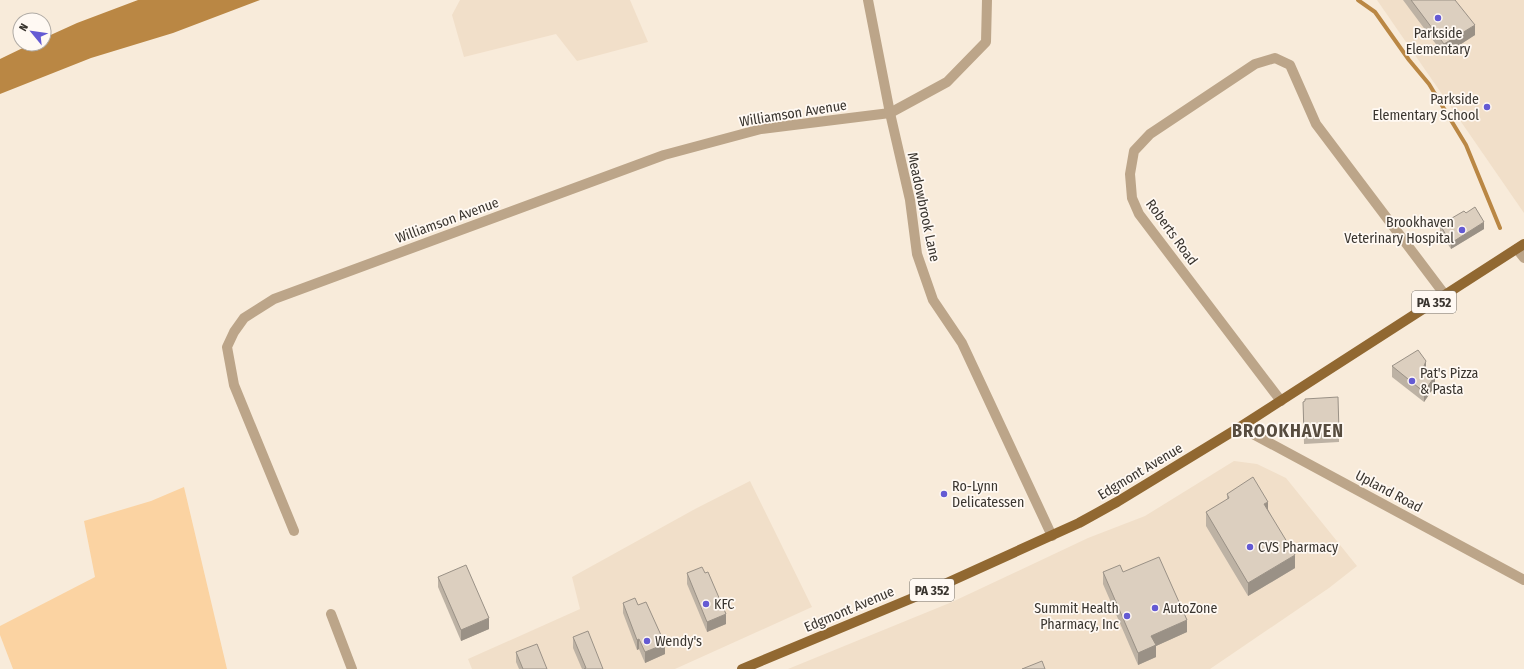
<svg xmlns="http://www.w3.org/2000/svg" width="1524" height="669" viewBox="0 0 1524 669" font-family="'Fira Sans Condensed',sans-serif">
<rect width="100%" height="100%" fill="#f8ebda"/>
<g fill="#f1dfc9">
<polygon points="460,0 630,0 648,42 577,61 556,34 464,57 452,15"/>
<polygon points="1377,0 1524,0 1524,213"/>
<polygon points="1234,461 1257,464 1286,478 1357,566 1329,588 1210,669 788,669 952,602 1088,538 1145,516"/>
<polygon points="750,481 812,607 675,669 472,669 468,659 580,609 572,577 695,509"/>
</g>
<polygon fill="#fbd3a2" points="184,487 227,669 13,669 0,635 0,626 95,577 84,521 151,501"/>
<polygon fill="#ba8744" points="138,0 260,0 173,33 91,58 0,94 0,59 31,44 44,44 44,38 77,23"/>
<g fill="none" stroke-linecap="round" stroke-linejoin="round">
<polyline stroke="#ba8744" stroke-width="4" points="1358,0 1375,12 1409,60 1429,84 1466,145 1500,228"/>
<g stroke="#bca589" stroke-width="10">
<polyline points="868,0 890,113 910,200 917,254 933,300 962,343 1052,536"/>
<polyline points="1517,249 1524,258"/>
<polyline points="1281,401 1139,214 1132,198 1130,174 1134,151 1150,134 1255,64 1275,58 1290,65 1316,124 1445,295"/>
<polyline points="294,531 234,385 227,347 234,332 244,318 274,299 664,155 761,129 890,113 947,82 986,42 987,0"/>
<polyline points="331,614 352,669"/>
</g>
<polyline stroke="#bca589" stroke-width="10" points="1240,427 1524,580"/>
<polyline stroke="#916831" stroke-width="10" points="742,669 927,592 1079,523 1117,502 1240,427 1524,244"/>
</g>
<g fill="#bdb2a4">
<polygon points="1403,0 1455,0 1475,35 1444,55"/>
<polygon points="1466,213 1484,229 1451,249 1440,232 1440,225"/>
<polygon points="1392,366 1426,368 1435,386 1424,402 1392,377"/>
<polygon points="1303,402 1339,432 1339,442 1304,444"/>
<polygon points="1227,494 1268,509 1295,568 1248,596 1206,526 1206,512 1227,500"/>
<polygon points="1103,572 1123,572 1187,632 1156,646 1156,657 1138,665 1103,584"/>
<polygon points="687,573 726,624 707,632 687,584"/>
<polygon points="438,577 489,629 461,641 438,587"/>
<polygon points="623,603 638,605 665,654 645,663 639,649 637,650 623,613"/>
<polygon points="573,637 603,669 582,669 573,648"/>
<polygon points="516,652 547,669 519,669 516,662"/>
</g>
<g fill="#9a9186">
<polygon points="1475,25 1475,35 1444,55 1444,44"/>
<polygon points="1484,222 1484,229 1451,249 1451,243"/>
<polygon points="1426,361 1426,371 1424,366"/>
<polygon points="1435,376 1435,386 1424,402 1424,392"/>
<polygon points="1268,502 1268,515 1264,504"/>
<polygon points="1295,555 1295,568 1248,596 1248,583"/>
<polygon points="726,614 726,624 707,632 707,622"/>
<polygon points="489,618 489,629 461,641 461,630"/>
<polygon points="1187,620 1187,632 1156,646 1156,657 1138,665 1138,653 1151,636"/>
<polygon points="639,639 639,649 637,650 637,640"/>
<polygon points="665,644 665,654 645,663 645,652"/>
</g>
<g fill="#dccfbf" stroke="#9a9186">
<polygon points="1411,0 1455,0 1475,25 1444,44"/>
<polygon points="1475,207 1484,222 1451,243 1440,225 1464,211 1466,213"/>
<polygon points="1418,350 1426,361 1424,366 1435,376 1424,392 1392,366"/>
<polygon points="1338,397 1339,432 1304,434 1303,402 1305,401 1305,399"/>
<polygon points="1253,477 1268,502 1264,504 1295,555 1248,583 1206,512 1229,498 1227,494"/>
<polygon points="1159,557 1187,620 1151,636 1156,645 1138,653 1103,572 1120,565 1123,572"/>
<polygon points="466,565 489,618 461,630 438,577"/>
<polygon points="702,567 705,573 708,572 726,614 707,622 687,573"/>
<polygon points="635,598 638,605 646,602 665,644 645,652 639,639 637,640 623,603"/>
<polygon points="588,631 603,669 584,669 586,668 573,637"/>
<polygon points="537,644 547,669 523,669 516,652"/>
<polygon points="1042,661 1045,669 1022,669"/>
</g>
<g fill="#645ad3" stroke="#fff9f3" stroke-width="1.5">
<circle cx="1438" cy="18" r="4"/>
<circle cx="1487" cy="107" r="4"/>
<circle cx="1462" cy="230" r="4"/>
<circle cx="1412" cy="381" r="4"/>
<circle cx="944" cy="494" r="4"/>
<circle cx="1250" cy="547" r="4"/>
<circle cx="706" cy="604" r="4"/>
<circle cx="1155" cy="608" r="4"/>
<circle cx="1127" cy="616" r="4"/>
<circle cx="647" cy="641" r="4"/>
</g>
<g text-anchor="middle" stroke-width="3.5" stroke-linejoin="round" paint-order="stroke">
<g fill="#fff9f3" stroke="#75706a" stroke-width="1">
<rect x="1412" y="291" width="44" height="22" rx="3"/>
<rect x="910" y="579" width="44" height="22" rx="3"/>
</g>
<g font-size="13" font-weight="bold" fill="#3a352f">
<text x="1434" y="307">PA 352</text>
<text x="932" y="595">PA 352</text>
</g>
<g font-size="14" fill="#3a352f" stroke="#fff9f3" text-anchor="start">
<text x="1438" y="38" text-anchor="middle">Parkside<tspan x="1438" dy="16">Elementary</tspan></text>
<text x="1479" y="104" text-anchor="end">Parkside<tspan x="1479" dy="16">Elementary School</tspan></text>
<text x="1454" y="227" text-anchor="end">Brookhaven<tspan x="1454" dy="16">Veterinary Hospital</tspan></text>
<text x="1420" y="378">Pat's Pizza<tspan x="1420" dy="16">&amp; Pasta</tspan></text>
<text x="952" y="491">Ro-Lynn<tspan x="952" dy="16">Delicatessen</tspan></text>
<text x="1258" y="552">CVS Pharmacy</text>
<text x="714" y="609">KFC</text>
<text x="1119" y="613" text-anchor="end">Summit Health<tspan x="1119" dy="16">Pharmacy, Inc</tspan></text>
<text x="1163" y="613">AutoZone</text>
<text x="655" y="646">Wendy's</text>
</g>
<g font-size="14" fill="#3a352f" stroke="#fff9f3">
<text transform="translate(793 113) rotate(-9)" y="5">Williamson Avenue</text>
<text transform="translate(924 207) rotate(78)" y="5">Meadowbrook Lane</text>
<text transform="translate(447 220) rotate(-20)" y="5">Williamson Avenue</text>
<text transform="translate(1172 232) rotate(54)" y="5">Roberts Road</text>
<text transform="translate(1140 471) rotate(-31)" y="5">Edgmont Avenue</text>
<text transform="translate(1389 491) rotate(28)" y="5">Upland Road</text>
<text transform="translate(849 609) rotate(-23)" y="5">Edgmont Avenue</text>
</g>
<g font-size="18" font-weight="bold" letter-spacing="1" fill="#574c3f" stroke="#fff9f3">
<text x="1288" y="437">BROOKHAVEN</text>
</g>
</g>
<g transform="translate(32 32) rotate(299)"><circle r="19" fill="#fff9f3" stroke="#b0aba5"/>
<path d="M0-3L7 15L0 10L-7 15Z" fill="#645ad3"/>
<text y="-6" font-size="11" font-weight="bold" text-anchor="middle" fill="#3a352f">N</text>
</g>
</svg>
